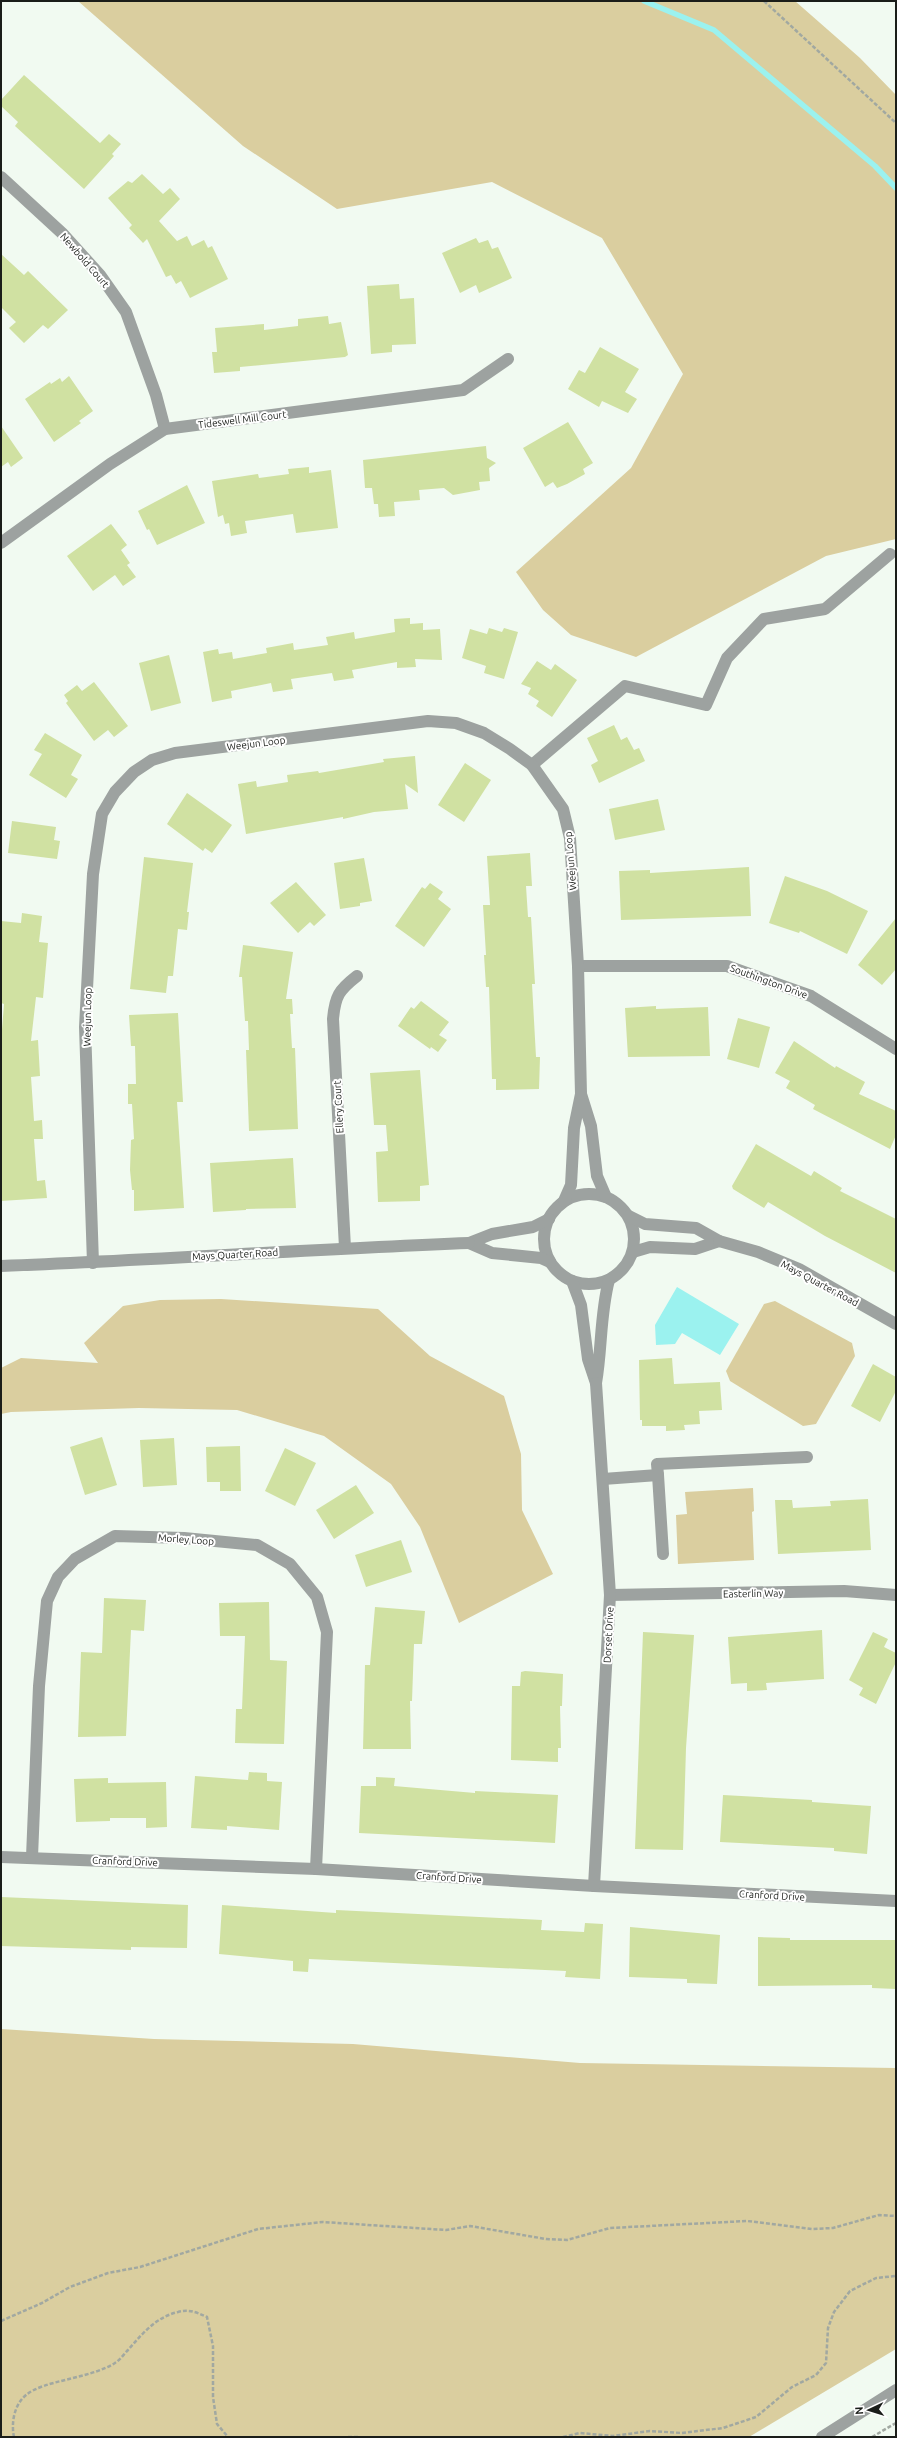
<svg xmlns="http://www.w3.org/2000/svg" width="897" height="2438" viewBox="0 0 897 2438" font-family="Ubuntu,sans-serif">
<rect width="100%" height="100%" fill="#f1faf1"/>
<g fill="#dace9f">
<polygon points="78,1 795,1 860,58 896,95 896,539 826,556 636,657 571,635 543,610 516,572 631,468 683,374 602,238 492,182 337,209 243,146"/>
<polygon points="221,1299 378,1309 430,1356 504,1396 521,1454 522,1510 553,1574 459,1623 420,1527 391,1484 324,1436 237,1410 139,1408 11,1412 1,1414 1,1368 21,1358 98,1363 84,1343 123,1306 160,1300"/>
<polygon points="775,1301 852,1343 855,1356 816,1424 803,1426 730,1381 726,1371 764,1304"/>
<polygon points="753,1488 754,1511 752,1512 754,1560 678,1564 676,1515 687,1514 685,1492"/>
<polygon points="1,2029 154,2039 353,2044 580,2063 896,2068 896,2349 749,2437 1,2437"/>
</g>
<polygon fill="#9bf2ef" points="677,1287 739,1324 720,1355 682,1333 675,1344 656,1345 655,1325"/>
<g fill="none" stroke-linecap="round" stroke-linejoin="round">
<polyline stroke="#9bf2ef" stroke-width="5.5" points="644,1 714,30 875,166 896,188"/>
</g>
<g fill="#d0e1a2">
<polygon points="24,75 100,143 109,134 121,144 112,154 114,156 84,189 15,126 18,122 1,106 1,100"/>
<polygon points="142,174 163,194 170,188 180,199 159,221 177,241 187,236 192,246 204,240 208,248 212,246 228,279 190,298 181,281 176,284 171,275 166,277 147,239 143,243 129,228 132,225 108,198 128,181 132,183"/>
<polygon points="476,238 479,243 488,240 492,249 498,247 512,278 479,293 476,285 460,293 442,253"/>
<polygon points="1,254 24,275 28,271 68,310 48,329 43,325 24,343 9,328 16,322 1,307"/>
<polygon points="399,284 400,299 414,298 416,344 392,345 392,352 371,354 367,286"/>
<polygon points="328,316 329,324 341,322 348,355 345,357 240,367 240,371 214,373 212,352 217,352 215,328 264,324 264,330 298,326 298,319"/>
<polygon points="600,347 639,369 625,392 637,399 628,413 602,401 599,407 568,389 579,370 585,373"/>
<polygon points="69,376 93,411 79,421 81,423 54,442 25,399 50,382 51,384 60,378 62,382"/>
<polygon points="568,422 593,463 583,469 585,474 567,484 557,488 553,482 545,487 523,448"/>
<polygon points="1,426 23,458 11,467 8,462 1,467"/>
<polygon points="486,446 487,458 496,463 489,468 490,481 479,482 480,490 453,495 444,488 419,490 420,500 394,502 395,516 379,517 378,504 374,504 372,488 365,488 363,460"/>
<polygon points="309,467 309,473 331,470 338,528 296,533 293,514 245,521 247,533 231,536 229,523 225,524 223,515 218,517 212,481 258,474 259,478 289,474 288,469"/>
<polygon points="187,485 205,523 157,545 149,529 147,530 138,511"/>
<polygon points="111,524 127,545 121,550 130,563 127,565 136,577 123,586 115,575 93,591 67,556"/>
<polygon points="410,618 410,624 423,623 423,630 440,629 442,660 415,659 416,667 397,668 397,662 352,670 354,678 334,681 332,673 291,679 293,689 273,692 271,683 231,691 232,698 212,702 203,652 218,649 219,654 232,652 233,659 267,653 266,648 293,643 294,650 328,645 326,637 354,632 355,639 395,632 394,619"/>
<polygon points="489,628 502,632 504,628 518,632 504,679 484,673 486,666 462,658 470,629 487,634"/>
<polygon points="169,655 181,703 151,711 139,663"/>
<polygon points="537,661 551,670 555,664 577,680 552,717 536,706 539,701 528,694 531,688 521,684"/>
<polygon points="94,682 128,726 114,737 108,730 94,741 66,703 68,701 64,695 77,685 82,691"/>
<polygon points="614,725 621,740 627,737 634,750 639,748 645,761 599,783 591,765 598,761 587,738"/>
<polygon points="45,733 82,755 71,775 78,779 66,798 29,775 42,754 34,750"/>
<polygon points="415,756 418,793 405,784 408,809 374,812 343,819 343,817 246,834 238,784 256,781 257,787 288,782 287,775 318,771 319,773 384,762 383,759"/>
<polygon points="465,763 491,780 464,822 438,805"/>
<polygon points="187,793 232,825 212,853 205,848 203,851 167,824"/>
<polygon points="658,799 665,830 615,840 609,809"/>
<polygon points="12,821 56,827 54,840 60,841 57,859 8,853"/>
<polygon points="530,853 532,886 526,886 528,917 531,917 535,984 532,984 536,1057 540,1057 539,1089 496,1090 496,1079 492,1079 489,987 486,987 484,955 486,955 483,905 490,905 487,856"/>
<polygon points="144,857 193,863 187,912 189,912 187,930 178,929 173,976 168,976 166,993 130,989"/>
<polygon points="364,858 372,901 360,903 360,906 340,909 334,863"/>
<polygon points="749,867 751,916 621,920 619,871 650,870 650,873"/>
<polygon points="785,876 827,891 868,911 847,954 800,931 799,933 769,923"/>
<polygon points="296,882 326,915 314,926 310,922 298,933 270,903"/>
<polygon points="430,883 443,892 438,899 451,909 424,947 395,926 422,887 425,889"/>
<polygon points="22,913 42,916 39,942 48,943 43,998 36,997 31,1041 38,1040 40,1076 31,1077 34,1121 42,1120 43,1139 34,1139 37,1181 45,1180 47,1198 1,1201 1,1042 4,1004 1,1003 1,921 21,923"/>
<polygon points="896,918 896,969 882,985 858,965"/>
<polygon points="243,945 293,952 286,999 292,999 293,1014 290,1014 292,1048 295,1048 298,1129 249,1131 246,1050 249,1050 248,1021 245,1021 242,977 239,977"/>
<polygon points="421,1001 449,1022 439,1035 447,1040 438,1052 431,1047 430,1049 398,1026 411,1007 414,1009"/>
<polygon points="656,1006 656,1009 708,1007 710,1056 628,1057 625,1008"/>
<polygon points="178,1013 183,1102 177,1102 184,1208 134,1211 134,1190 132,1190 130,1170 131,1140 134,1139 132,1104 128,1104 128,1084 136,1084 135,1046 131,1046 129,1015"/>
<polygon points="738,1018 770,1027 759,1068 727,1059"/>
<polygon points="794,1041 835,1068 836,1066 865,1082 859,1094 896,1111 896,1135 890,1149 813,1109 815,1105 786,1088 790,1081 775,1073"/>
<polygon points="420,1070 429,1185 420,1186 420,1201 378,1202 376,1152 388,1151 386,1125 374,1125 370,1073"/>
<polygon points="756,1144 811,1176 814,1171 842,1188 840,1191 896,1219 896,1273 825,1236 768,1202 764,1208 733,1189 732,1186"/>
<polygon points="293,1158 296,1208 246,1209 246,1210 213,1212 210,1163"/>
<polygon points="672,1358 674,1384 720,1382 722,1410 699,1411 700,1424 684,1425 685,1430 666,1431 666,1426 642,1426 642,1420 640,1420 639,1360"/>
<polygon points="873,1364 896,1377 896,1391 880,1422 851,1406"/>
<polygon points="102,1437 117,1485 85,1495 70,1447"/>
<polygon points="174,1438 177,1485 143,1487 140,1440"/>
<polygon points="240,1446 241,1491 220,1491 220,1482 207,1482 206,1447"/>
<polygon points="285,1448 316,1463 295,1506 265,1491"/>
<polygon points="356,1485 374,1513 334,1539 316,1510"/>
<polygon points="868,1499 871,1550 778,1554 775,1500 792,1500 793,1508 831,1506 830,1501"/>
<polygon points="401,1540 412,1572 366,1587 355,1555"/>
<polygon points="104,1598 146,1600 144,1631 131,1630 126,1736 78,1737 81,1652 102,1653"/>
<polygon points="269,1602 270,1660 287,1661 284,1744 235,1743 236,1709 242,1709 245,1636 220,1636 219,1603"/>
<polygon points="375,1607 425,1611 422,1644 414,1644 412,1701 410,1701 411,1749 363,1749 365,1665 370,1665"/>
<polygon points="822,1630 824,1679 766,1683 767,1690 747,1691 747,1683 731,1684 728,1637"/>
<polygon points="643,1632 694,1635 686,1748 683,1850 635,1849"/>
<polygon points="873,1632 888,1639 884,1647 896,1653 896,1662 876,1704 859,1695 863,1688 849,1680"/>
<polygon points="525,1671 563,1674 562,1706 560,1706 561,1748 558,1748 558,1762 511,1760 512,1686 520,1686 521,1672"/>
<polygon points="249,1772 267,1773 267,1781 282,1782 279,1830 227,1826 227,1830 191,1828 195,1776 248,1780"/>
<polygon points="376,1777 395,1778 394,1786 475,1793 475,1791 558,1795 555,1843 359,1833 361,1786 376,1786"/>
<polygon points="108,1778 108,1783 166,1782 167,1827 146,1828 146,1818 110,1818 110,1821 76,1822 74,1779"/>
<polygon points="723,1795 812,1800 812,1802 871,1806 867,1854 834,1851 834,1848 720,1842"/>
<polygon points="1,1897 188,1905 187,1948 131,1947 131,1950 1,1946"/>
<polygon points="222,1905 336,1913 336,1910 542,1920 541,1930 584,1932 585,1923 603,1924 600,1979 565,1977 566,1971 309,1959 308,1972 293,1971 293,1961 219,1954"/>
<polygon points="630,1927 720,1935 717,1984 687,1983 687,1979 629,1977"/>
<polygon points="758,1937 790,1938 790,1940 896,1940 896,1989 872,1988 872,1985 758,1986"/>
</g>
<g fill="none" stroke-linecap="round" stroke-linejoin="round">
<g stroke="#a1a8a1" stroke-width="2.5" stroke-dasharray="4 2" stroke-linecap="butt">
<polyline points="764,1 896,123"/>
<polyline points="1,2321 42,2303 70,2287 108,2273 140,2267 258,2229 323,2222 446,2230 470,2226 546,2239 567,2240 610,2228 747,2221 812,2229 833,2228 879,2215 896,2216"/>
<path d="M14,2437C11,2423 14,2405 26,2395C44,2380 89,2379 115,2363C120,2360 124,2354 128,2350C142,2334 156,2317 178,2312C189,2309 196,2312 207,2317L213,2346V2397L217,2424L228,2437"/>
<polyline points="348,2437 358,2437"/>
<polyline points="563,2437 580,2433 613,2436 650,2431 682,2433 723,2428 756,2417 792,2387 816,2375 826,2363 828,2328 834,2312 850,2291 876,2278 896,2276"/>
<polyline points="872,2437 896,2423"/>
</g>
<g stroke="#9da2a0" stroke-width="12">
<polyline points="1,177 63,234 100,275 126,312 156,395 165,429"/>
<polyline points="1,543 110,464 165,429 463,390 508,359"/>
<polyline points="532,765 625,686 706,705 727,658 764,619 825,609 890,554"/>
<polyline points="578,966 727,966 811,996 896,1049"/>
<circle cx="589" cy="1239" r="45"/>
<polyline points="564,1201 571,1185 574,1128 581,1094 591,1126 597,1176 606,1197"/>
<polyline points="629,1216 645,1224 696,1228 719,1241 695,1249 650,1247 633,1252"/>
<polyline points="549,1219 533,1227 492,1234 469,1243 492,1253 541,1258 550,1262"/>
<polyline points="719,1241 758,1252 799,1269 896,1324"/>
<path d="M345,1248L333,1019C335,996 339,990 357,976"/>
<polyline points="93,1263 85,1027 93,874 102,814 115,792 134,772 152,760 175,753 428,721 456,723 484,733 510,749 532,765 563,809 570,838 578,966 581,1094"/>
<path d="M1,1266C157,1260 313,1249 469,1243"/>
<path d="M572,1281L581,1305L588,1359L596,1383C602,1349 600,1314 609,1280"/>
<polyline points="658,1475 663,1554"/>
<polyline points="603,1479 658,1475 657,1464 807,1457"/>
<polyline points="610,1595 844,1591 896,1595"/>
<polyline points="1,1857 316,1869 594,1886 896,1901"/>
<polyline points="32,1857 39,1686 47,1601 58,1577 75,1559 115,1536 184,1538 257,1545 290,1564 317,1597 327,1632 316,1869"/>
<polyline points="594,1886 610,1595 596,1383"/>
<polyline points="822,2437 896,2390"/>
</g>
</g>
<g text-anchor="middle" stroke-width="4" stroke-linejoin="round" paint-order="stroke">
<g font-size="10" fill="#1a1d19" stroke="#fff">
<text transform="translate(85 260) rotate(49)" y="4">Newbold Court</text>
<text transform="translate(242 419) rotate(-7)" y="4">Tideswell Mill Court</text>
<text transform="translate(256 743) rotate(-7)" y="4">Weejun Loop</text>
<text transform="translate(570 861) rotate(-95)" y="4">Weejun Loop</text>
<text transform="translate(769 981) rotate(20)" y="4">Southington Drive</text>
<text transform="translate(87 1017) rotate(-89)" y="4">Weejun Loop</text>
<text transform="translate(338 1107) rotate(-93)" y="4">Ellery Court</text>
<text transform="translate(235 1254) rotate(-3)" y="4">Mays Quarter Road</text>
<text transform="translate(820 1283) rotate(28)" y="4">Mays Quarter Road</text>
<text transform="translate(186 1539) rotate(4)" y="4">Morley Loop</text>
<text transform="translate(753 1593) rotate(-1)" y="4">Easterlin Way</text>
<text transform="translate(608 1635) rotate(-87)" y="4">Dorset Drive</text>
<text transform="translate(125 1861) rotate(2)" y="4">Cranford Drive</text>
<text transform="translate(449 1877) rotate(4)" y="4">Cranford Drive</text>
<text transform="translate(772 1895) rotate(3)" y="4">Cranford Drive</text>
</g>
</g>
<rect width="897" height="2438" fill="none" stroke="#1a1d19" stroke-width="4"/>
<g transform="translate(869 2410) rotate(266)" stroke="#ffffff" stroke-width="3" paint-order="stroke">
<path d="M0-3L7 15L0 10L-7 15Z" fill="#1a1d19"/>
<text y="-6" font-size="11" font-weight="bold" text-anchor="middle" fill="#1a1d19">N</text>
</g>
</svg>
